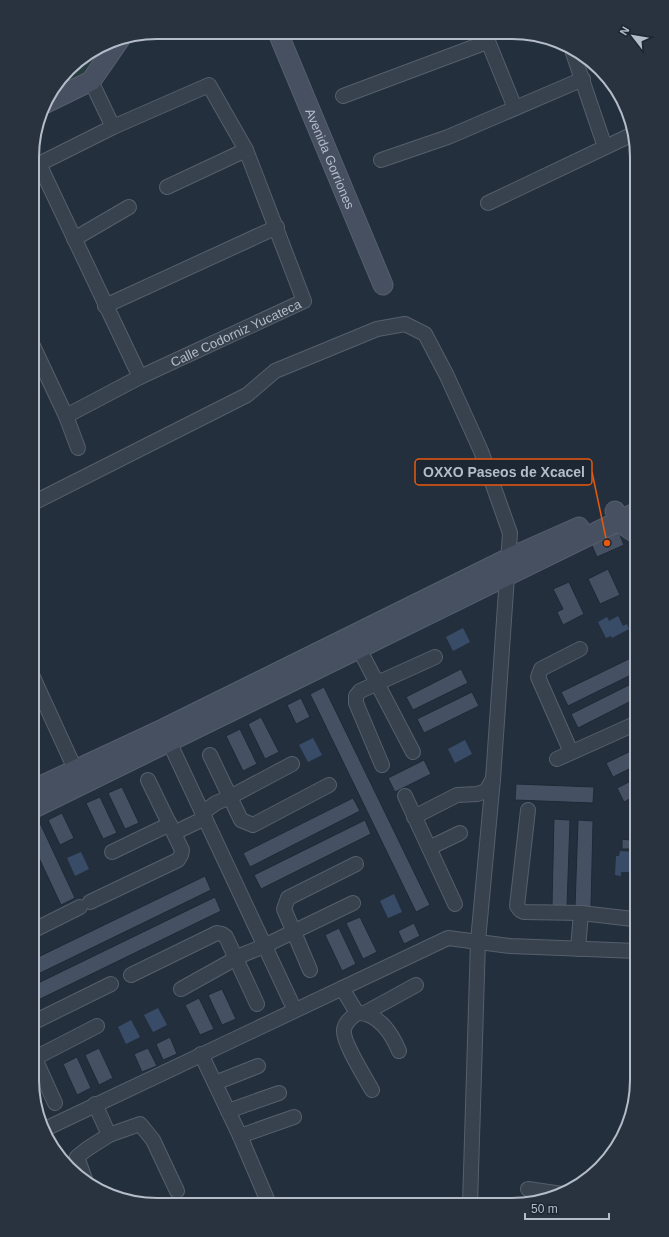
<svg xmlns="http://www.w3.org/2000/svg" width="669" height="1237" viewBox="0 0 669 1237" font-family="Helvetica,sans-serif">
<rect width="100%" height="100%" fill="#242f3e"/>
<polygon fill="#263c3f" points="103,45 81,78 53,92 74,63"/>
<g fill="#394c67">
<polygon points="618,616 623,626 627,624 629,629 612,638 611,636 606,638 598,622 607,617 609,621"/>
<polygon points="463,628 470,642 453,651 446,637"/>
<polygon points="313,738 322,755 308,762 299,745"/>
<polygon points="465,740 472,754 455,763 448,749"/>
<polygon points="620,851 637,852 637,863 633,863 632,872 621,872 621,876 615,875 616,856 619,856"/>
<polygon points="81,852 89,869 75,876 67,858"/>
<polygon points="394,894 402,912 388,918 380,901"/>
<polygon points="158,1008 167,1025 153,1032 144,1015"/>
<polygon points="131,1020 140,1037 126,1044 118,1027"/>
</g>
<g fill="#455162" stroke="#1f2835">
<polygon points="617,528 624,545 597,557 590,541"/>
<polygon points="608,569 620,595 600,604 588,579"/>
<polygon points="569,582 584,614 563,625 557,612 563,609 553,589"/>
<polygon points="637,655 637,672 568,706 561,692"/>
<polygon points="461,669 468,683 413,710 406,697"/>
<polygon points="637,681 637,698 578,728 571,714"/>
<polygon points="324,687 430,905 416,912 310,694"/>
<polygon points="472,692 479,706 424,733 417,719"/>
<polygon points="301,698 310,717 296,724 287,705"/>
<polygon points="261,717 279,752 265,759 248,724"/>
<polygon points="240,729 257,764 243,771 226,736"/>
<polygon points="637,748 637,765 613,777 606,763"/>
<polygon points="424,760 431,774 395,792 388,778"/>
<polygon points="637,778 637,795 624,802 617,788"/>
<polygon points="516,784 594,787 593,803 515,800"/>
<polygon points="122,787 139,823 125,829 108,793"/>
<polygon points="100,797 117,833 103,839 86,803"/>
<polygon points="353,798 360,811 250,867 243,853"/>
<polygon points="637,808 637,820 632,811"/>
<polygon points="62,813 74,838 60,845 48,820"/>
<polygon points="554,819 570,820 567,906 552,906"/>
<polygon points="365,820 371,834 261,889 254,875"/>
<polygon points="578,820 593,821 591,907 575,907"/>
<polygon points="40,823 75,898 61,905 32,843 32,827"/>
<polygon points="622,839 630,840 630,849 622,849"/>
<polygon points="205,876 211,890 32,977 32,960"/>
<polygon points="215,897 221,911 32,1003 32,986"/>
<polygon points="360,917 377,952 363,959 346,923"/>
<polygon points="414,923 420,936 404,944 398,931"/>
<polygon points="339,928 356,964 342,971 325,935"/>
<polygon points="222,989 236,1019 222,1025 208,995"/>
<polygon points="199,998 214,1029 200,1035 185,1005"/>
<polygon points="170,1037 177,1054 163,1060 156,1044"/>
<polygon points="99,1048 113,1078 99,1085 85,1055"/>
<polygon points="148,1048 157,1066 142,1072 134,1054"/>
<polygon points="77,1057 91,1088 77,1095 63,1064"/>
</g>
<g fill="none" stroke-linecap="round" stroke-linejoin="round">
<g stroke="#565f6c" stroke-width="16">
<g id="street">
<polyline points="485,34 515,108"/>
<polyline points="573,53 605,147"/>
<polyline points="343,96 487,42"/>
<polyline points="113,127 39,164 140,377"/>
<polyline points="381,160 448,137 583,79"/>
<polyline points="167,187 246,150"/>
<polyline points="488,203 631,135"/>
<polyline points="74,239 129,207"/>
<polyline points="105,306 277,227"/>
<polyline points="33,346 66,416 78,448"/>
<path id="s1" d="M66,416L140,377L304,301L246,150L209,85L113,127L91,81"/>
<polyline points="33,503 247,395 275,371 377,329 405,324 425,334 447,376 481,451 510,533 493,779 478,941 470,1205"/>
<polyline points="355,641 413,752"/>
<polyline points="32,651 32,649"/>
<polyline points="32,675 75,769"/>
<polyline points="165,733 291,1002"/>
<polyline points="571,752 538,677 541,669 580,649"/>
<polyline points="210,755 241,820 253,825 329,785"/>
<polyline points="557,759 637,723"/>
<polyline points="382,765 356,703 356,696 360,691 435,657"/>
<polyline points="405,796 455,904"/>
<polyline points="528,810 517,906 520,910 524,912 581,913 633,919"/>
<polyline points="202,813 216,803 230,797 292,764"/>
<polyline points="414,817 457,795 477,794 486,791 493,779"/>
<polyline points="174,833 205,818"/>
<polyline points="429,848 460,833"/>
<polyline points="112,852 170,824"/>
<polyline points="90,902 178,860 181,855 182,850 148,780"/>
<polyline points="32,931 80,907"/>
<polyline points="578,949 581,913"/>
<polyline points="310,970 284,909 288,898 356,864"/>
<polyline points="131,975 217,933 222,934 226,937 257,1004"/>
<path d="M342,988L357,1013C351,1018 345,1022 344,1030C342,1041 366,1079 372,1090"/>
<polyline points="181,989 242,955 264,946 353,903"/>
<path d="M357,1013C378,1012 392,1034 399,1051"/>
<polyline points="365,1013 416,985"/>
<polyline points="32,1023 111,984"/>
<polyline points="32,1052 55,1103"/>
<polyline points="201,1054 240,1136 269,1204"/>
<polyline points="35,1058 97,1026"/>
<polyline points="215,1083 258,1066"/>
<polyline points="228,1111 279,1093"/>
<polyline points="45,1129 448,938 510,946 637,951"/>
<polyline points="109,1135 140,1124 153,1140 177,1191"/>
<polyline points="240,1136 294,1117"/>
<polyline points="86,1182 77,1157 87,1149 109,1135 95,1104"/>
<polyline points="528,1189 562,1194"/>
</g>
</g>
<g stroke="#565f6c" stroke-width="21">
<g id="secondary">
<path id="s2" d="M278,33L383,285"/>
<polyline points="44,104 91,81 120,39"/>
<polyline points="615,511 625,526 637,534"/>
<polyline points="32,790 163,729 509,558 579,527"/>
<polyline points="32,809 637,512"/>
</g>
</g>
<use href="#street" stroke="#38414e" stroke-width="14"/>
<use href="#secondary" stroke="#465061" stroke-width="19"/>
</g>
<g text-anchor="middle" stroke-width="3" stroke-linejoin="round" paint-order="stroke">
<g font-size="13" fill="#b4bcc9" stroke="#1d2633">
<text dy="5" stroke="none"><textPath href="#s2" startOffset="136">Avenida Gorriones</textPath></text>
<text dy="5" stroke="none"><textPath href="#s1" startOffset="189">Calle Codorniz Yucateca</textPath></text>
</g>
</g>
<path d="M0 0H669V1237H0ZM157 39H512A118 118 0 0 1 630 157V1080A118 118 0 0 1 512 1198H157A118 118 0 0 1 39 1080V157A118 118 0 0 1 157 39Z" fill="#29323f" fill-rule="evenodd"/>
<path fill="none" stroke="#b4bcc9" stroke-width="2" d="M157 39H512A118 118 0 0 1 630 157V1080A118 118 0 0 1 512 1198H157A118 118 0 0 1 39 1080V157A118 118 0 0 1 157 39Z"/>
<path fill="none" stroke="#e8590c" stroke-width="1.5" d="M607 543L592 472"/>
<circle fill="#e8590c" stroke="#1d2633" stroke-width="1.5" cx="607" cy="543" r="4"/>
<rect fill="#1d2633" stroke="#e8590c" stroke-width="1.5" x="415" y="459" width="177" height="26" rx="4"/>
<g font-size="14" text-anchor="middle" font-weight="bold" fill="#b4bcc9">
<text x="504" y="477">OXXO Paseos de Xcacel</text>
</g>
<g transform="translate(633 36) rotate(301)" stroke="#1d2633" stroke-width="3" paint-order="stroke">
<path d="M0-3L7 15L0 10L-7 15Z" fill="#b4bcc9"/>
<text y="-6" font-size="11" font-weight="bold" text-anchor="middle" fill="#b4bcc9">N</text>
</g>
<path d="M525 1213v6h84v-6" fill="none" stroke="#b4bcc9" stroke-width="2"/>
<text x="531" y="1213" font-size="12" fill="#b4bcc9" stroke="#1d2633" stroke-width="3" paint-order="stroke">50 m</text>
</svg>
